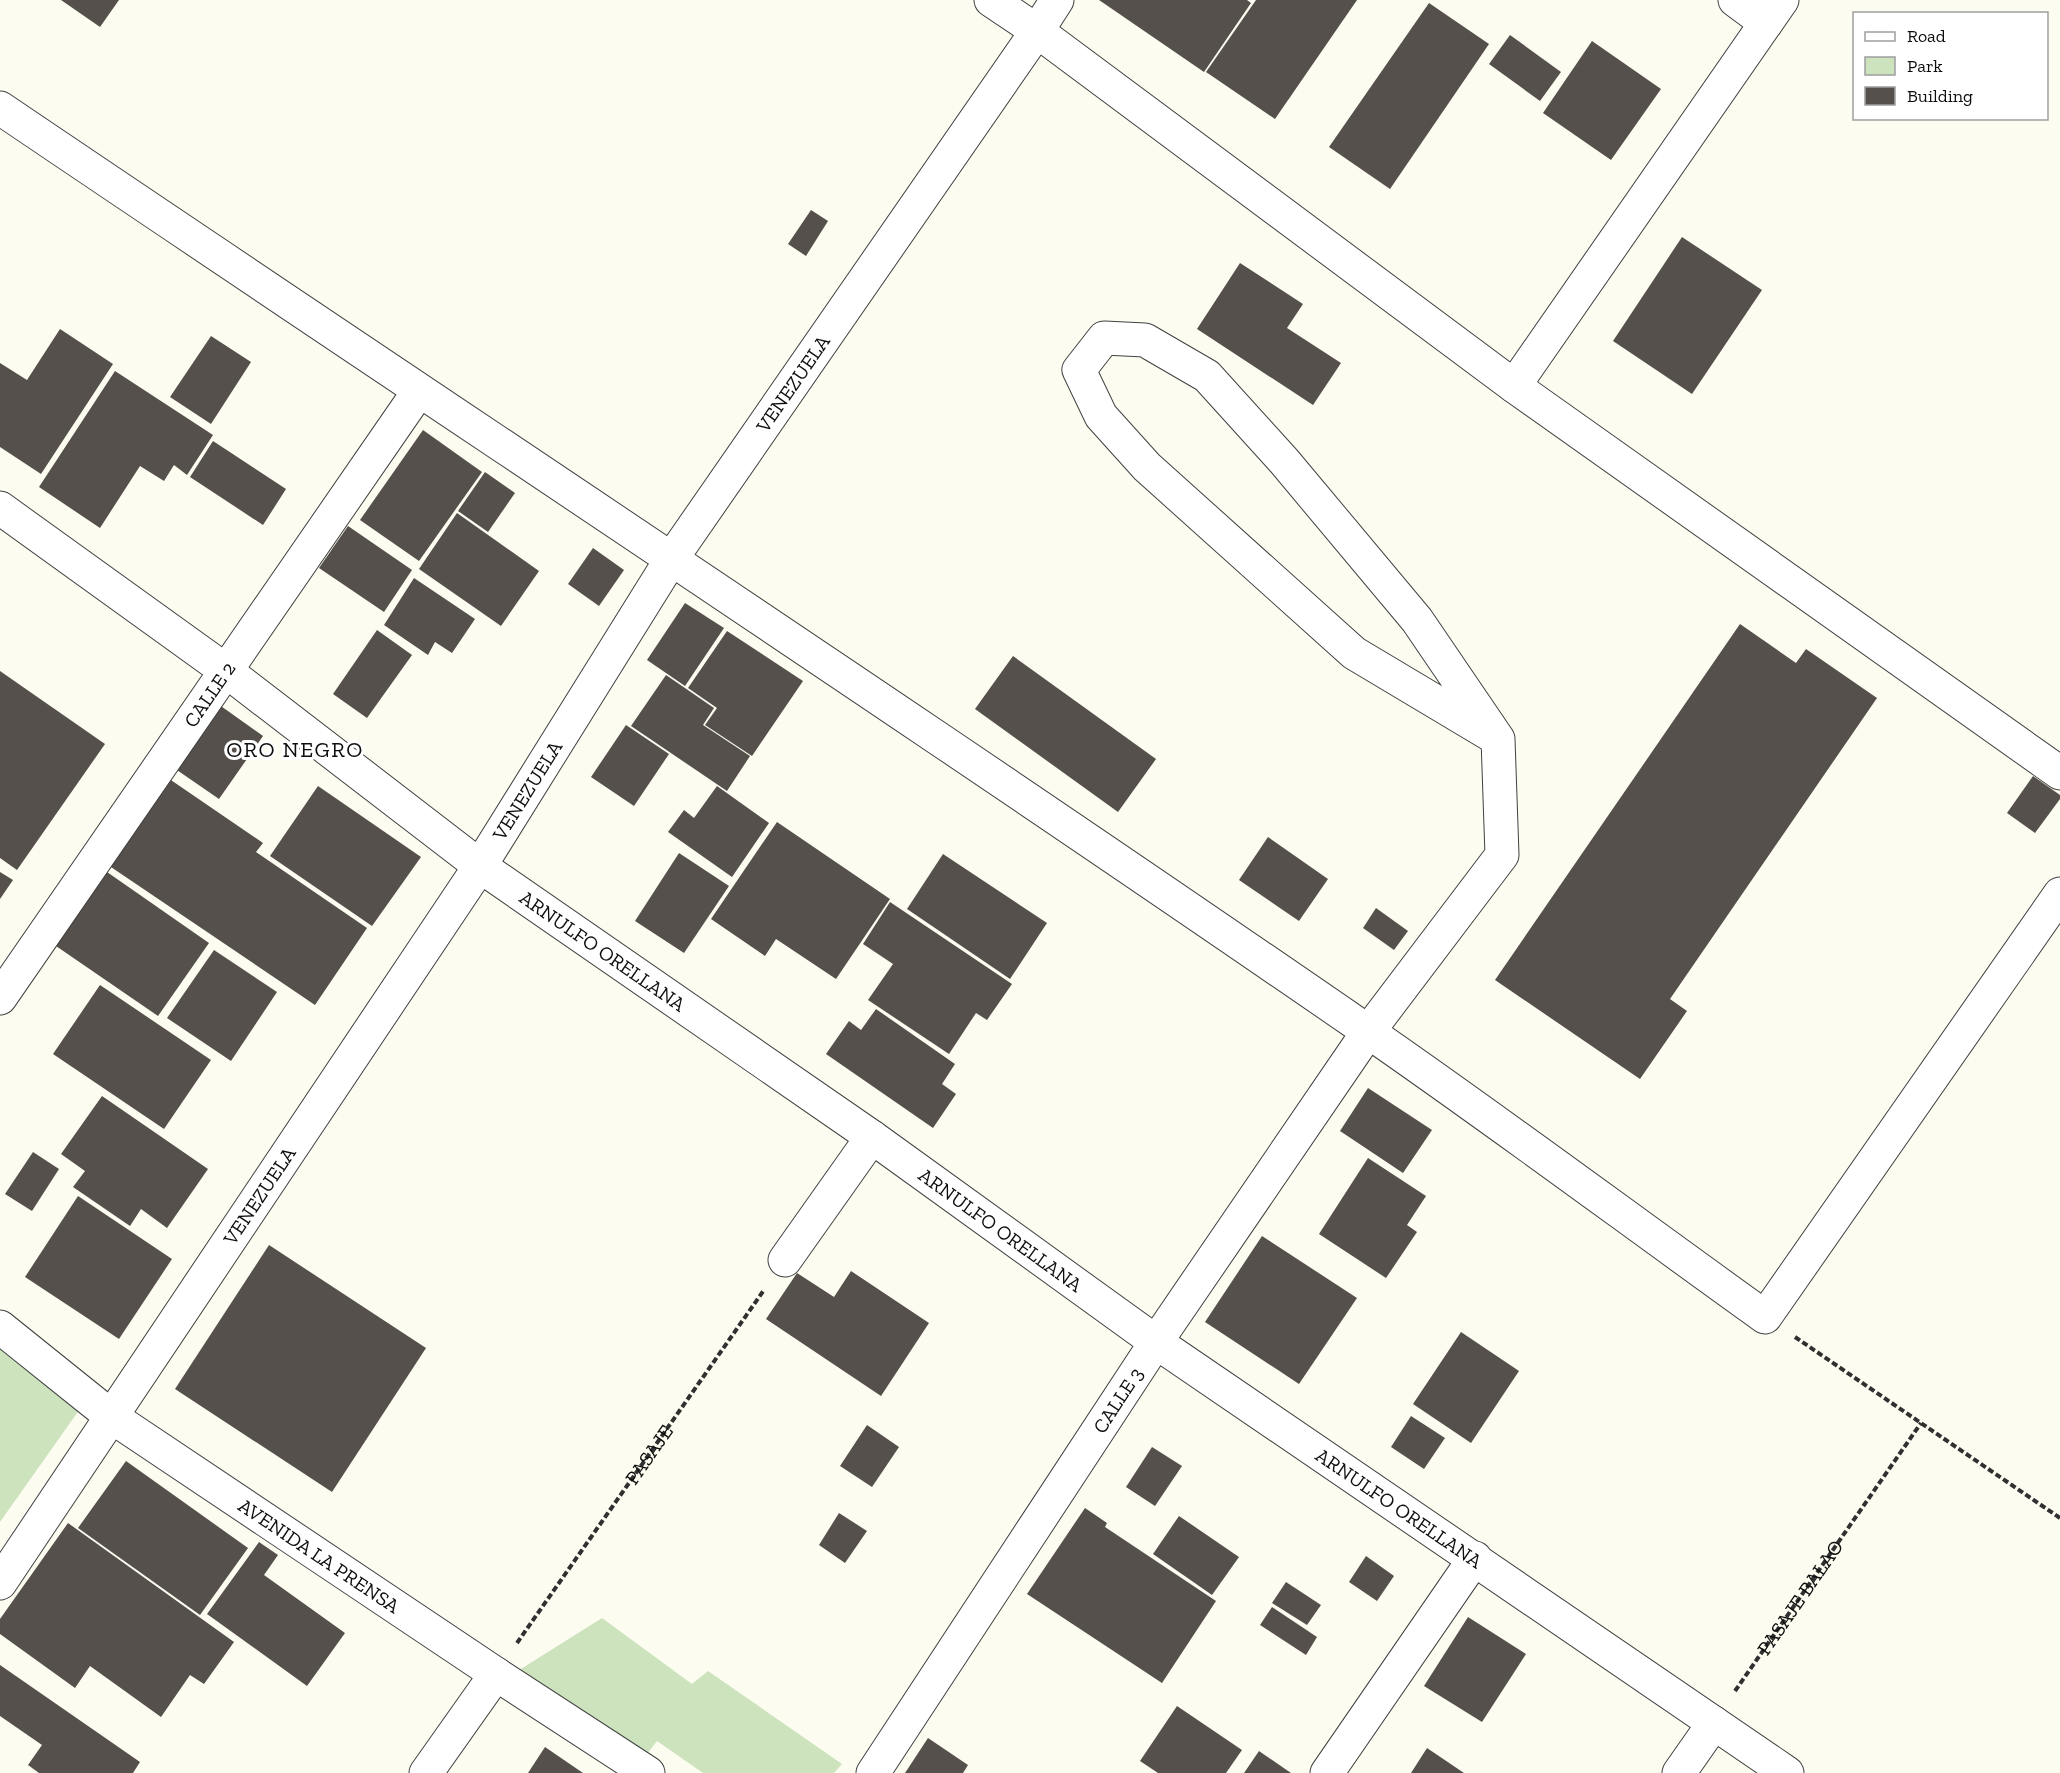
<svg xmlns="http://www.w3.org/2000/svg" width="2060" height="1773" viewBox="0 0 2060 1773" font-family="'Zilla Slab',serif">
<rect width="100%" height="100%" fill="#fdfcf0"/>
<g fill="#cce3be">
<polygon points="0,1348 82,1406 0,1522"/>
<polygon points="602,1618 692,1684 708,1671 842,1764 834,1773 703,1773 657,1741 643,1759 516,1672"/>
</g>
<g fill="#55504b">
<polygon points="61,0 119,0 100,27"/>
<polygon points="1099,0 1247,0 1251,3 1204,72"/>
<polygon points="1256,0 1357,0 1275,119 1206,72"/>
<polygon points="1429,3 1489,44 1390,189 1329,147"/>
<polygon points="1510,35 1561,72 1540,101 1489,64"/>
<polygon points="1592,41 1661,89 1611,160 1543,113"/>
<polygon points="811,210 828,221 806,256 788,244"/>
<polygon points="1682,237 1762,290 1692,394 1613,341"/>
<polygon points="1240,263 1303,304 1287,328 1341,363 1313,405 1197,329"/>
<polygon points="60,329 113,364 41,474 0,447 0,363 27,380"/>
<polygon points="211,336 251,362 211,424 170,397"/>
<polygon points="115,371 213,435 187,475 174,465 164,481 140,466 100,528 39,487"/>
<polygon points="423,430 482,472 419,561 360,520"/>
<polygon points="213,441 286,489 263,525 190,477"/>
<polygon points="485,472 515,493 488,532 458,511"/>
<polygon points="457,513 539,571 501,626 419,569"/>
<polygon points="348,526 412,570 384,612 319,568"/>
<polygon points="593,548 624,570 599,606 568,584"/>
<polygon points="414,578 475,619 452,653 435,642 428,655 384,625"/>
<polygon points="685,603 724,628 685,686 647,660"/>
<polygon points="1740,624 1796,663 1806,649 1877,698 1670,999 1687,1011 1640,1079 1495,980"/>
<polygon points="377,630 412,655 367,718 333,694"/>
<polygon points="727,631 803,681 752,756 705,725 717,708 688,688"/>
<polygon points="1013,656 1156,759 1118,812 975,709"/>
<polygon points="0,671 105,744 17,870 0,858"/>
<polygon points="666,675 714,708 703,725 750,756 727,791 631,726"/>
<polygon points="218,704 263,736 219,799 174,768"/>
<polygon points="626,725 669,754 634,806 591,777"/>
<polygon points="165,776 263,843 256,852 367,928 315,1005 105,863"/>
<polygon points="2033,776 2060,795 2060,799 2035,833 2007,813"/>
<polygon points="318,786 421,857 372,926 270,856"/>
<polygon points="717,786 769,823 732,877 668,832 684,810 694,818"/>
<polygon points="777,822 890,899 836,979 776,939 765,956 711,919"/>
<polygon points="1268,837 1328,879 1299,921 1239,880"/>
<polygon points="679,853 729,886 684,953 635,921"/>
<polygon points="943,854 1047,923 1010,979 907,909"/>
<polygon points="0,872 13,880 0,899"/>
<polygon points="107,872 209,943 158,1016 56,946"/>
<polygon points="890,902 1012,984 987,1020 976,1013 949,1054 868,1000 893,964 863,944"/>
<polygon points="1376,908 1408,931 1394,950 1363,928"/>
<polygon points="214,950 277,992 231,1061 167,1018"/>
<polygon points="100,985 211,1060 164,1129 53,1054"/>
<polygon points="876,1009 955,1064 942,1084 956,1094 933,1128 826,1054 849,1021 861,1030"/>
<polygon points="1368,1088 1432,1130 1403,1173 1340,1131"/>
<polygon points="102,1096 208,1169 167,1228 141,1209 130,1226 73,1187 85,1171 61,1154"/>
<polygon points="33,1152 59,1169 32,1211 5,1194"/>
<polygon points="1368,1158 1426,1196 1407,1225 1417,1232 1386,1278 1319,1234"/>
<polygon points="78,1196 172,1259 119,1339 25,1277"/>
<polygon points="1262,1236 1357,1298 1299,1384 1205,1322"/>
<polygon points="269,1245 426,1348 332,1492 175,1389"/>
<polygon points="851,1271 929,1323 881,1396 766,1319 797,1273 834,1297"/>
<polygon points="1461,1332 1519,1371 1471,1443 1413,1404"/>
<polygon points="1411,1416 1445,1438 1424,1469 1391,1447"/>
<polygon points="867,1425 899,1447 872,1487 840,1466"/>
<polygon points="1152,1447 1182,1466 1155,1506 1126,1487"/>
<polygon points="126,1461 248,1548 200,1615 78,1528"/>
<polygon points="1085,1508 1107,1523 1105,1527 1216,1601 1162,1683 1027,1594"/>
<polygon points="839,1513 867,1531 845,1563 819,1545"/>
<polygon points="1179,1516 1239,1557 1212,1595 1153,1554"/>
<polygon points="68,1523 234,1642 204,1684 190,1675 161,1717 90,1666 75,1688 0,1634 0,1619"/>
<polygon points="259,1542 278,1555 264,1575 345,1633 307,1686 207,1614"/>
<polygon points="1366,1556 1394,1576 1377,1601 1349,1582"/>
<polygon points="1286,1582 1321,1605 1307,1625 1272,1603"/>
<polygon points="1272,1607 1317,1637 1306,1655 1260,1625"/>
<polygon points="1468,1617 1526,1654 1482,1722 1424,1686"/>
<polygon points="0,1665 140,1762 133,1773 39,1773 28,1765 42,1745 0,1716"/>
<polygon points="1177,1706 1242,1750 1226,1773 1158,1773 1140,1761"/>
<polygon points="928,1738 968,1765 963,1773 905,1773"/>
<polygon points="545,1747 583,1773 528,1773"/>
<polygon points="1427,1748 1464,1773 1411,1773"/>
<polygon points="1259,1751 1291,1773 1244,1773"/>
</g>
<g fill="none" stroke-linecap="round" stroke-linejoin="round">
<g stroke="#414141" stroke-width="35">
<g id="minor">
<polyline points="991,0 1037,31 1514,386 2060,773"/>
<polyline points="1735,0 1766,23"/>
<path d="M0,108C454,415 912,717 1363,1028C1499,1122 1631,1221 1765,1317L2060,894"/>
<polyline points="1514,386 1782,0"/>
<path id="s3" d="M0,508L225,670L480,866L872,1137L1156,1342L1787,1773"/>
<path id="s4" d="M0,998L419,391"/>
<polyline points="785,1260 872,1137"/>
<path id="s5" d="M0,1327L112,1417L496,1674L648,1773"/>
<path id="s6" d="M0,1583L480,866L672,558L1037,31L1057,0"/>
<polyline points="426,1773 496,1674"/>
<path id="s7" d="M873,1773L1156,1342L1368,1032L1502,855L1498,739L1417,620L1284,461L1207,376L1145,340L1104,338L1079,370L1101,416L1147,467L1354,653L1498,739"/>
<polyline points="1327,1773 1475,1558"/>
<polyline points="1679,1773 1714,1723"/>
</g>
</g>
<g stroke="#303030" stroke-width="4" stroke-dasharray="6 3" stroke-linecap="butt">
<polyline points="1795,1337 2060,1518"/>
<path id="s1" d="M517,1643L764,1290"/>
<path id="s2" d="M1735,1691L1921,1423"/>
</g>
<use href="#minor" stroke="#fff" stroke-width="33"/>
</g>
<g text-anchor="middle" stroke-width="6" stroke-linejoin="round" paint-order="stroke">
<g font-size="20" fill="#0e0e0e" stroke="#fff">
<text dy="7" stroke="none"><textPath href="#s6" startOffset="1438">VENEZUELA</textPath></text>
<text dy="7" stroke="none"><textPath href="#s4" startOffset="369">CALLE 2</textPath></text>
<text dy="7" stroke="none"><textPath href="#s6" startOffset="952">VENEZUELA</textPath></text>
<text dy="7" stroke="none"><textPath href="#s3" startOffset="748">ARNULFO ORELLANA</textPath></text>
<text dy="7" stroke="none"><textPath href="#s6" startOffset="466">VENEZUELA</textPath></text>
<text dy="7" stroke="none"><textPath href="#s3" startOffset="1234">ARNULFO ORELLANA</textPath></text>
<text dy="7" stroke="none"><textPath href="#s7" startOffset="446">CALLE 3</textPath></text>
<text dy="7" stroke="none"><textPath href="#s1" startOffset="230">PASAJE</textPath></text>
<text dy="7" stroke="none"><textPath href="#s3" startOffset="1720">ARNULFO ORELLANA</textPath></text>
<text dy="7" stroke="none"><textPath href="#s5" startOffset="393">AVENIDA LA PRENSA</textPath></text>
<text dy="7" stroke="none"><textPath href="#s2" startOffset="114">PASAJE BALAO</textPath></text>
</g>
<g font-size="22" letter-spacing="1.5" fill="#0e0e0e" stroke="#fff">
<text x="295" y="757">ORO NEGRO</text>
</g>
</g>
<rect x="1853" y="12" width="195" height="108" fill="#ffffff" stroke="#9f9f9f" stroke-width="1.5"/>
<rect x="1865" y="32" width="30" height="9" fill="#ffffff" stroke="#9f9f9f" stroke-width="1.5"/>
<text x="1907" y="42" font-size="18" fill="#0e0e0e">Road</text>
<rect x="1865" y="57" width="30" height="18" fill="#cce3be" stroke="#9f9f9f" stroke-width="1.5"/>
<text x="1907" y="72" font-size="18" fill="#0e0e0e">Park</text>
<rect x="1865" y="87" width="30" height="18" fill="#55504b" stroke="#9f9f9f" stroke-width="1.5"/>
<text x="1907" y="102" font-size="18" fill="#0e0e0e">Building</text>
</svg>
